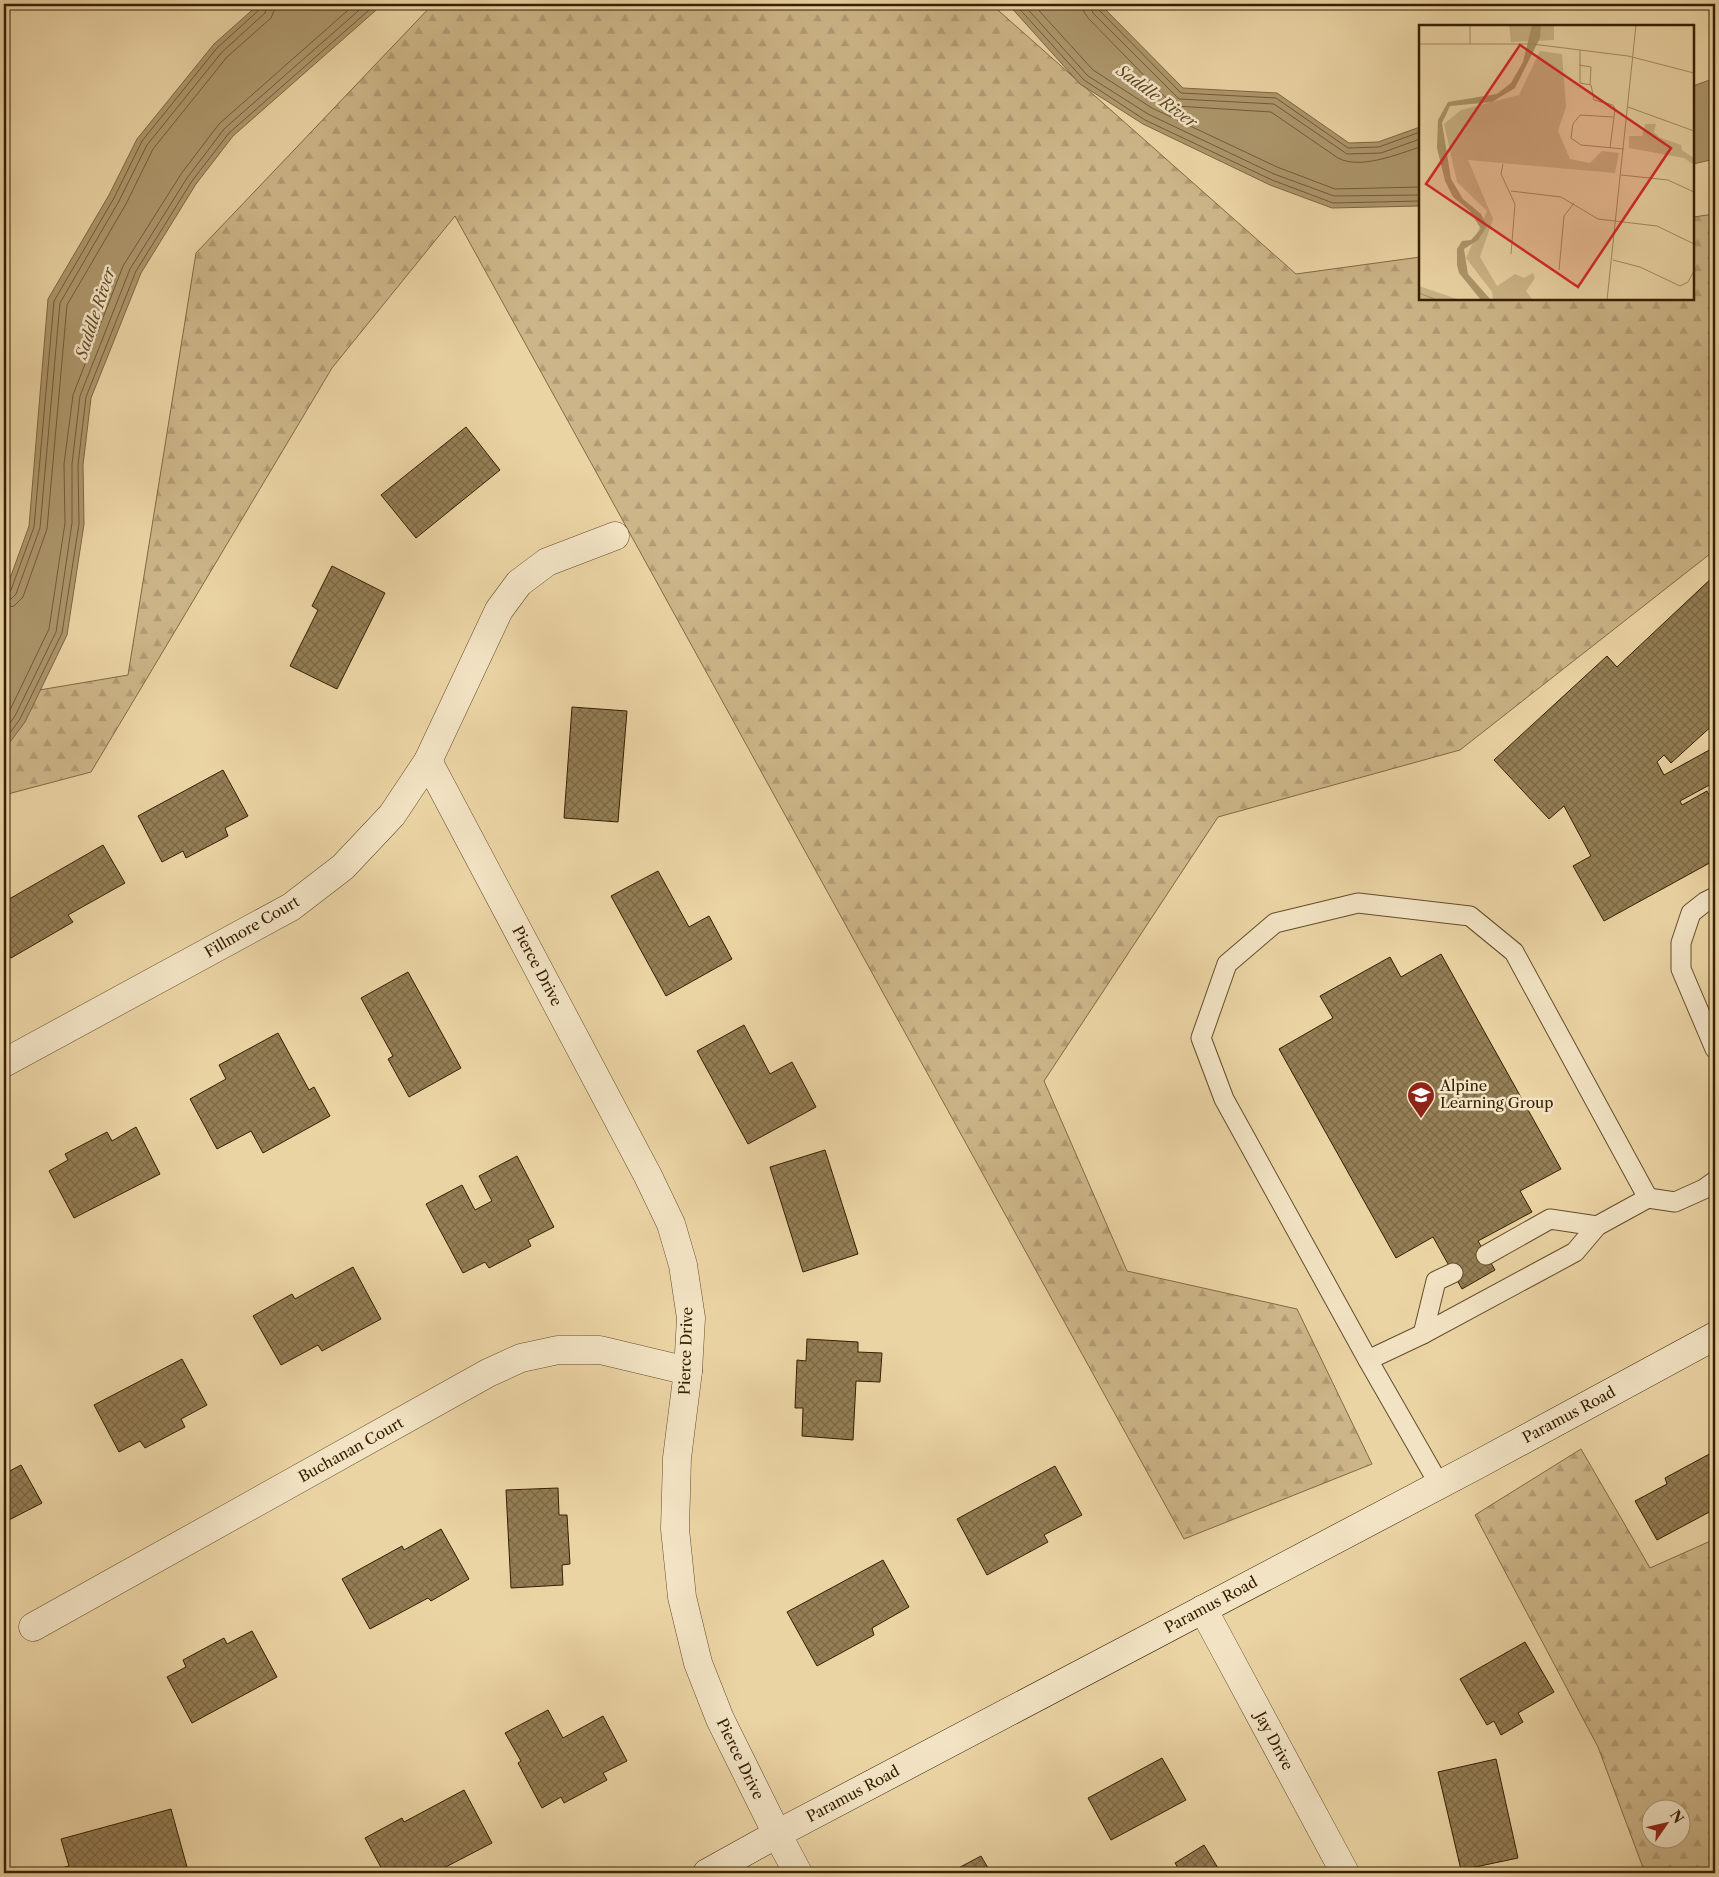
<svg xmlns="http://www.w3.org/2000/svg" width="1719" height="1877" viewBox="0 0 1719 1877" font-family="'Libre Caslon Text',serif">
<defs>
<pattern id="forest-firs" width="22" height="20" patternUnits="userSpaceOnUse" patternTransform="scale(1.25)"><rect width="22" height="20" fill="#ccb588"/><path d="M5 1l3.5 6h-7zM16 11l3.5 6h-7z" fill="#b09b74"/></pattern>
<pattern id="building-cross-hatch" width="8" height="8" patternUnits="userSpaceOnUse" patternTransform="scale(1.25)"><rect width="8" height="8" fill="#947e55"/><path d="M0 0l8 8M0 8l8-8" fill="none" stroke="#7a6744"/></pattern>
</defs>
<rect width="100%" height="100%" fill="#ebd4a4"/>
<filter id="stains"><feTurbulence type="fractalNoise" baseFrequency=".004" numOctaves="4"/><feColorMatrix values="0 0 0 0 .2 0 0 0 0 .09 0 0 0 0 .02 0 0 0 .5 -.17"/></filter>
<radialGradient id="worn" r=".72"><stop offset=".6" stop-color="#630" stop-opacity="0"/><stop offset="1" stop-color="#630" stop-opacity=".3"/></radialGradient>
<g fill="url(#forest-firs)" stroke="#816a44" fill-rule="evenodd">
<polygon points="433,4 991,4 1296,274 1420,257 1420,299 1693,299 1693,217 1715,214 1715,550 1460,750 1218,817 1044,1081 1127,1271 1297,1309 1372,1464 1184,1539 455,216 332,368 91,772 4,795 4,696 128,675 196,253"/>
<path d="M1581,1449L1650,1568L1715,1539V1873H1645L1598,1747L1475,1515ZM1652,1810H1682V1840H1652Z"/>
</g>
<g fill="#ad976c" stroke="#7d6741">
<polygon points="259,4 383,4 233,136 196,184 141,273 91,398 83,465 84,524 67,635 25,722 4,750 4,595 29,526 48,299 109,195 137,139 214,44"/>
<polygon points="1008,4 1100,4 1183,88 1277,93 1349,143 1378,142 1420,127 1420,206 1332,208 1270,185 1143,124 1080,84"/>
<polygon points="1715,78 1715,159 1693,164 1693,86"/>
</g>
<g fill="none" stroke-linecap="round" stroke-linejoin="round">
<g stroke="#725c36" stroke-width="1">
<polyline points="1015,4 1084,80 1145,120 1272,180 1333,203 1420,201"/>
<polyline points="1023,4 1088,76 1148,114 1274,174 1334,196 1420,195"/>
<polyline points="1033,4 1093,70 1152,108 1277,167 1335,189 1420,187"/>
<path d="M1083,4L1084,12L1088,18L1169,101L1176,106L1271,112L1338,158C1360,170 1398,154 1420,147"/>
<polyline points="1090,4 1093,13 1179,99 1274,104 1347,154 1381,153 1420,139"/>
<polyline points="1096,4 1098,9 1181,93 1276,98 1348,148 1379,147 1420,132"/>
<polyline points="4,594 8,594 11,590 34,527 54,301 114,198 142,141 217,48 260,9 261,4"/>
<polyline points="4,600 11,599 16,594 40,528 60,303 119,201 147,145 222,52 265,13 268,4"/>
<polyline points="4,608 14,606 23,597 47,529 67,305 126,204 153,149 227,57 271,18 274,11 275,4"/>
<polyline points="4,719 9,712 49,629 65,523 64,464 73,395 123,266 181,174 219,124 355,4"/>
<polyline points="4,731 15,716 56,632 72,523 72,464 80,396 130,269 187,178 224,129 366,4"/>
<polyline points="4,741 20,719 62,633 79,524 78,465 86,397 136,271 192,181 229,133 376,4"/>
</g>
</g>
<g fill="url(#building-cross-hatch)" stroke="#362000">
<polygon points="466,427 500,470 416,538 381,495"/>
<polygon points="332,566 385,593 337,689 290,666 318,610 312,606"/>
<polygon points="1715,575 1715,723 1671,763 1664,755 1657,762 1664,775 1713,748 1715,753 1715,782 1680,801 1682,805 1707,791 1715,806 1715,860 1604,921 1573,866 1591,856 1564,806 1549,819 1494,760 1607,656 1617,667"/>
<polygon points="572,707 627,711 618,822 564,818"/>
<polygon points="223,770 248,816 225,828 228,836 186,858 183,851 162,862 138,816"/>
<polygon points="103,845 125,883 68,915 73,922 11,958 4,945 4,902"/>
<polygon points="658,871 689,927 709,916 732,959 666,996 611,896"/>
<polygon points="1441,954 1561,1169 1520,1191 1532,1212 1478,1241 1495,1270 1462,1289 1433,1237 1396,1258 1279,1049 1333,1018 1320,996 1390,957 1401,977"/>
<polygon points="408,972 461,1068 409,1097 388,1059 393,1056 361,998"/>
<polygon points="744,1025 770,1074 792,1062 816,1107 748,1144 697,1051"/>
<polygon points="278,1033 309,1090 314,1087 330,1116 263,1153 251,1131 217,1149 190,1099 226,1079 219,1065"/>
<polygon points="136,1127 160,1174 74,1218 49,1171 68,1160 65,1154 107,1132 112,1141"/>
<polygon points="825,1150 858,1254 803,1272 770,1167"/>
<polygon points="517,1156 554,1227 528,1240 531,1246 489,1268 485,1262 463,1273 426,1204 462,1185 475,1210 492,1201 479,1176"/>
<polygon points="353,1267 381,1319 322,1351 318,1345 281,1365 253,1316 292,1294 295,1299"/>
<polygon points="807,1339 858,1342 858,1352 882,1353 880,1382 856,1381 853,1440 802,1436 803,1408 795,1408 797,1360 806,1361"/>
<polygon points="182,1359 207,1405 181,1419 185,1427 145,1448 140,1441 119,1452 94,1405"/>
<polygon points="1715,1451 1715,1509 1657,1540 1635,1501 1667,1484 1665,1478"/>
<polygon points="21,1465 42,1503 7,1521 4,1516 4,1474"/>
<polygon points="1055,1466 1082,1515 1044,1535 1048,1542 987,1575 957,1519"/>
<polygon points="558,1488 559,1515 567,1515 570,1564 562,1565 563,1585 511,1588 506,1490"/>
<polygon points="441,1529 469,1579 431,1601 428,1598 370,1629 342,1579 402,1546 404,1550"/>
<polygon points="883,1560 909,1607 872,1628 874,1635 817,1666 787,1612"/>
<polygon points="252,1631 277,1677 192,1723 167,1677 186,1667 183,1660 224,1638 227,1644"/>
<polygon points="1525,1642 1554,1692 1518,1713 1523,1722 1501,1735 1494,1721 1487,1725 1460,1679"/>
<polygon points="548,1710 563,1738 603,1716 627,1761 603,1773 607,1780 564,1803 561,1797 542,1808 518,1763 521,1761 505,1733"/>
<polygon points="1162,1758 1186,1800 1111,1840 1088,1798"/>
<polygon points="1496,1759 1518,1858 1461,1870 1438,1772"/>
<polygon points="464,1790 492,1843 434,1873 430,1873 428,1868 419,1873 384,1873 365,1838 402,1818 404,1822"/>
<polygon points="171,1809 187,1867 165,1873 46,1873 46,1872 69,1866 61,1839"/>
<polygon points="1204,1845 1221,1873 1181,1873 1175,1863"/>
<polygon points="981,1856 991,1873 949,1873"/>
</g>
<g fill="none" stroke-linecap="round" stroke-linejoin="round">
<g stroke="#634d29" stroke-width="21">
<g id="lane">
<polyline points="1715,897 1705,902 1691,913 1681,943 1681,969 1715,1049"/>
<polyline points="1486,1255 1550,1219 1597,1226"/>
<polyline points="1423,1334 1436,1281 1453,1273"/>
<polyline points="1368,1360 1423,1334 1575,1252 1597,1226 1648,1198 1675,1202 1704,1189 1715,1181"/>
<polyline points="1439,1484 1368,1360 1224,1099 1201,1038 1227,964 1275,923 1358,903 1470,916 1514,952 1648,1198"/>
</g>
</g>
<g stroke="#634d29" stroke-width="29">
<g id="street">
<polyline points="428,761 648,1176 671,1224 683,1265 691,1318 688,1371 677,1458 675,1529 682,1597 698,1663 720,1719 777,1834 798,1873"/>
<polyline points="4,1063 291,907 343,867 392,815 428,761 499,610 519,583 547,562 615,536"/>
<polyline points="1203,1609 1345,1873"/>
<polyline points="33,1627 488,1373 521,1358 558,1350 600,1350 688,1371"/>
</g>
</g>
<g stroke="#362000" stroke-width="29">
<polyline id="secondary" points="707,1873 777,1834 1475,1466 1715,1336"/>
</g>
<use href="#lane" stroke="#f2e3c4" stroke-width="19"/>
<use href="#street" stroke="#f2e3c4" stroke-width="28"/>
<use href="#secondary" stroke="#f2e3c4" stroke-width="28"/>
</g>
<defs>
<g id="school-pin" transform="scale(1.4375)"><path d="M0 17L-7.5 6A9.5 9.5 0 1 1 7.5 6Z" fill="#8f2418" stroke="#f2e3c4"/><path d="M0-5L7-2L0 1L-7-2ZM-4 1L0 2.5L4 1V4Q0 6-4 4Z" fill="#fff"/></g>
</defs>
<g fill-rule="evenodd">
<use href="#school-pin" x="1421" y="1095"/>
</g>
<g text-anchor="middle" stroke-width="5" stroke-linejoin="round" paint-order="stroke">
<g font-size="15" fill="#362000" stroke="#f2e3c4">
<text transform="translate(252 927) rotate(-30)" y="5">Fillmore Court</text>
<text transform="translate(537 966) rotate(62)" y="5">Pierce Drive</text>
<text transform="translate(686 1351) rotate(-88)" y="5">Pierce Drive</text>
<text transform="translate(1569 1415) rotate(-28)" y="5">Paramus Road</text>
<text transform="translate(351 1450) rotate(-29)" y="5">Buchanan Court</text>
<text transform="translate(1211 1605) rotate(-28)" y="5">Paramus Road</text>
<text transform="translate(1274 1741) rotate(62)" y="5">Jay Drive</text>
<text transform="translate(740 1759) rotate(64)" y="5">Pierce Drive</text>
<text transform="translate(853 1794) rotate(-28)" y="5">Paramus Road</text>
</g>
<g font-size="15" fill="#362000" stroke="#f2e3c4" text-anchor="start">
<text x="1440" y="1091">Alpine<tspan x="1440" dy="17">Learning Group</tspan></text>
</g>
<g font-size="16" font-style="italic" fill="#604a26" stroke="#f2e3c4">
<text transform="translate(1157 96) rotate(36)" y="6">Saddle River</text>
<text transform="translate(95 313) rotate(-72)" y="6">Saddle River</text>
</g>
</g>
<g transform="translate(1419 25)">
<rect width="275" height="275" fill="#ebd4a4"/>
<path d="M90,0H135V15L92,17ZM121,26L143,29L147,82L139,106L151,134L171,138L183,126L200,128L196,148L49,135L74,194L61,232L78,261L96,249L105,253L114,248L116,253L107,266L113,274L123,275H74L73,267L47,233L68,186L38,157L25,99L42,85L100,70ZM226,99H237L235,107L240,112L262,120L263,125L275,133V140L265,133L210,123V111H223Z" fill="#ccb588"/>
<path d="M0,261L41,275H0Z" fill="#ccb588"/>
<path d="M113,0H122L121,13L96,63L73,77L31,81L23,98L32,154L44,174L62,189L68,201L59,215L45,224L49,249L72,275H62L40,248L38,240V224L43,216L52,215L62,204L51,186L34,172L26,156L18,123L19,95L29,77L78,69L92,58L104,37Z" fill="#ad976c"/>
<path fill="none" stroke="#a38c62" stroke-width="1" d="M51,0V19M0,19H113L209,31L275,48M161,25V58L172,60L175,75L194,80L196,84L191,123M160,40L172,42L171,60M209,82L275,106M194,92L161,90L154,99L152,113L162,120L205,124M84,139L82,149L96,179L92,229M202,150L249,155L275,167M92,166L142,172L179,194L238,201L275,219M194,235L221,242L261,261L269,257L275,246M140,245L145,191L155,178M0,268L18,275M188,275L217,0"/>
<path fill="#d62828" fill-opacity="0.15" stroke="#d62828" stroke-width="2.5" d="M101,20L252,123L159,262L7,159Z"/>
<rect width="275" height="275" fill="none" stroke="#362000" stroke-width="2.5"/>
</g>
<rect width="1719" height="1877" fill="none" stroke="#ebd4a4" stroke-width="20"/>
<rect x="5" y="5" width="1709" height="1867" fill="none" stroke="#362000" stroke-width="2.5"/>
<rect x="10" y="10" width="1699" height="1857" fill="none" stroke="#362000"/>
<g transform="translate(1666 1824) rotate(56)"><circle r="24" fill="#f2e3c4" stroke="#a79576"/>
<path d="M0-4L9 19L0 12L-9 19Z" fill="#8f2418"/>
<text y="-8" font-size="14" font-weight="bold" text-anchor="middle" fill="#362000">N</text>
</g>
<rect width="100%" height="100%" filter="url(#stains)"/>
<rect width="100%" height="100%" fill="url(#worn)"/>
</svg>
